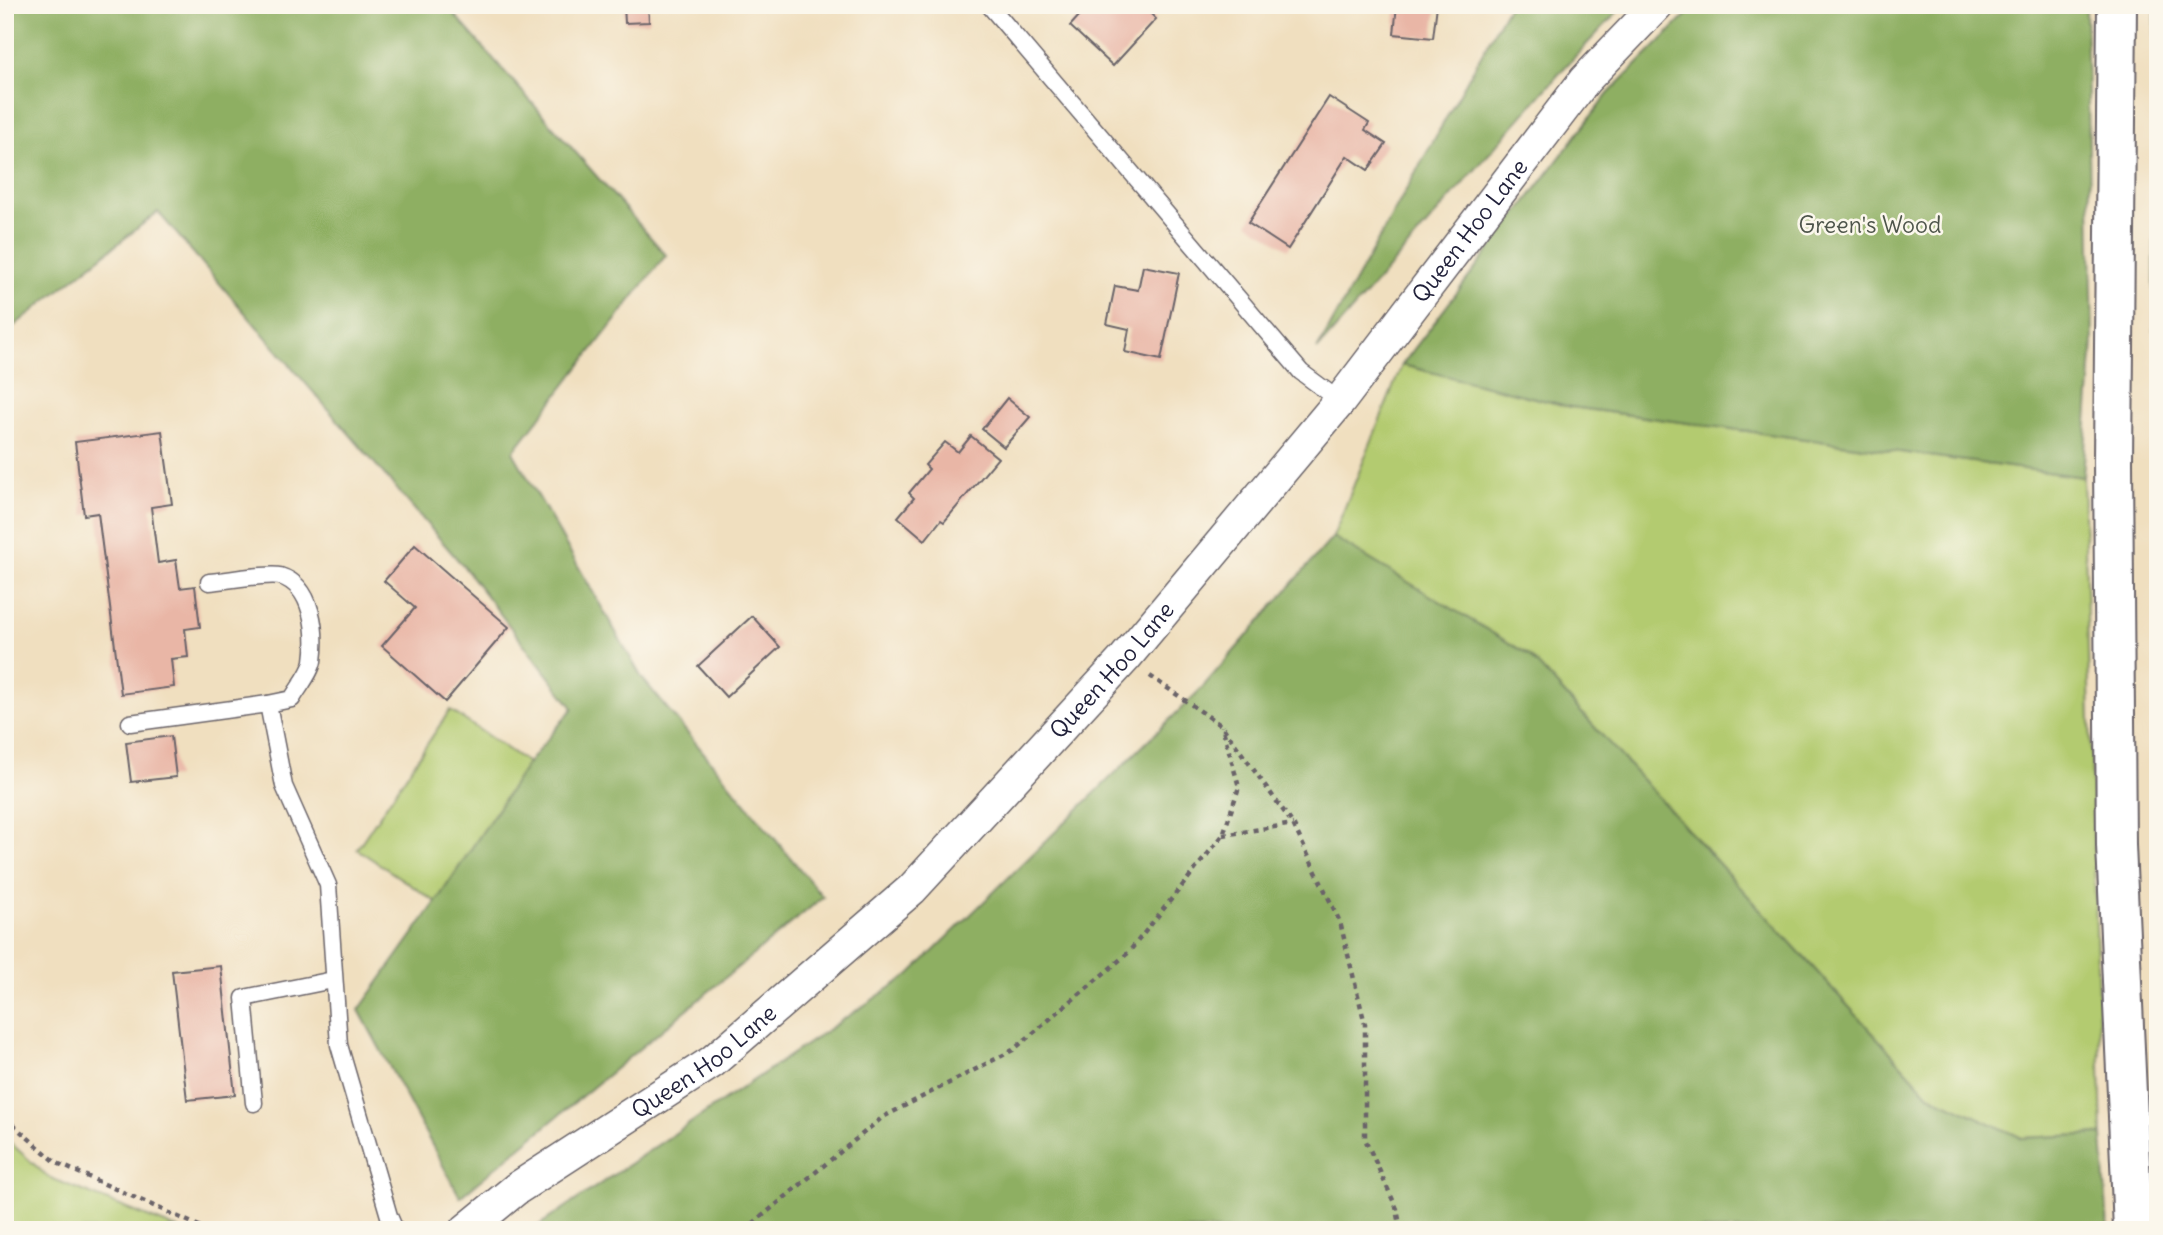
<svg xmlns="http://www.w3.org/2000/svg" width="2163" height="1235" viewBox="0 0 2163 1235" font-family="Delius,sans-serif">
<rect width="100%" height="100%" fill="#fbf7ec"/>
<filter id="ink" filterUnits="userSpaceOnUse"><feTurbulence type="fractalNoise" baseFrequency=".0143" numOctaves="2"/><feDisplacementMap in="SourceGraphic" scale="14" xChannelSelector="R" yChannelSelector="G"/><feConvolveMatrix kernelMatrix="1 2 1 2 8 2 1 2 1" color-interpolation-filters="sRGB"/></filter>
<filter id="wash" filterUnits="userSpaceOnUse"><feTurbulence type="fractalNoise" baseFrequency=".00686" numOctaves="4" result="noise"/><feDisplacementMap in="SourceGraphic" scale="28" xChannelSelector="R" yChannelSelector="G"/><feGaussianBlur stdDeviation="1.57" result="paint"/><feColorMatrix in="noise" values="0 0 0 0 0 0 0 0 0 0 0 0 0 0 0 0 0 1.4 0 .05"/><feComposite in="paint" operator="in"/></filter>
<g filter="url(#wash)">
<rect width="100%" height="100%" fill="#f0dfbf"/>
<g fill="#b3cb6f" stroke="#6a7655" stroke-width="2">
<polygon points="1402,365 1571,407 2083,477 2102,1134 2022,1138 1929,1095 1529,655 1333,537"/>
<polygon points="450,710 528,763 436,902 357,849"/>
<polygon points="5,1138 48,1177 180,1230 5,1230"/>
</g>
<g fill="#8eaf62" stroke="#58684e" stroke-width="2">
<polygon points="5,5 446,5 666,255 513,452 642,678 823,897 460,1197 359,1010 436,902 528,763 573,708 464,567 158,212 5,333"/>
<polygon points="1509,5 1624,5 1566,66 1317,350"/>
<polygon points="1696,5 2086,5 2093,341 2083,477 1571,407 1402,365 1608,94"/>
<polygon points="2155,5 2158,5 2158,329 2154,330"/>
<polygon points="1333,537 1529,655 1929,1095 2022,1138 2102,1134 2108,1230 532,1230 909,975 1201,689"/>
</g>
<g id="blocks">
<g fill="#e9b6a6">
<polygon points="624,5 648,5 649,22 625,23"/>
<polygon points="1089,5 1142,5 1156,19 1113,66 1070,26"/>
<polygon points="1397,5 1437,5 1433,38 1394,34"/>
<polygon points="1329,97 1369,123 1365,130 1386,144 1368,170 1347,156 1288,249 1248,223"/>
<polygon points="1143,266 1179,273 1161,360 1125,352 1129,329 1107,324 1115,286 1138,290"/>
<polygon points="1007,398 1030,417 1004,447 982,429"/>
<polygon points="162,431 172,504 151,507 158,563 176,560 180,588 195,586 200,627 185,629 188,657 171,659 174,687 121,694 98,513 84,515 75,442"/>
<polygon points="971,436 998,458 944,522 941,520 925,540 898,517 914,498 909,493 929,469 925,465 945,442 958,452"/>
<polygon points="415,545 509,627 445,702 382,646 415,608 384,581"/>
<polygon points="752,616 780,647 726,697 698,666"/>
<polygon points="171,736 176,777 131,782 126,742"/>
<polygon points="221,966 235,1095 187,1100 172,971"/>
</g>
</g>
</g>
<g filter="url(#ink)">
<use href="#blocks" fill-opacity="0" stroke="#6a6469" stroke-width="2"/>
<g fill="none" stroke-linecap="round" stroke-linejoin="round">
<g stroke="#6a6469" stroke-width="19">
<g id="lane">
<polyline points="989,5 1301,372 1340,401"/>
<path d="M209,582C225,581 266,573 280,576C313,586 317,632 313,661C311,673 298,688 292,699L268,704L284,786L328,885L339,1045L389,1216L395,1230"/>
<polyline points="130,723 268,704"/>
<polyline points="254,1103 244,998 333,980"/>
</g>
</g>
<g stroke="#6a6469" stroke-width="35">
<g id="street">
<path id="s1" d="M466,1230L516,1189L712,1062L912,889L1125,658L1340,401L1585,80L1657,5"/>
</g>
</g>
<g stroke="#6a6469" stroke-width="42">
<polyline id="secondary" points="2117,5 2113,461 2116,845 2133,1230"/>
</g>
<g stroke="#6a6469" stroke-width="4.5" stroke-dasharray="5 5" stroke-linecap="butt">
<polyline points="1150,676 1222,726 1293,824 1340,922 1365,1024 1365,1139 1397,1209 1401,1230"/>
<polyline points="1223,835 1293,824"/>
<polyline points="5,1118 57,1163 208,1230"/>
<polyline points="745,1230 883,1117 1013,1050 1128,953 1223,835 1239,787 1222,726"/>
</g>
<use href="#lane" stroke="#fff" stroke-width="16"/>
<use href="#street" stroke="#fff" stroke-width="32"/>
<use href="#secondary" stroke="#fff" stroke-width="38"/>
</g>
</g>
<g text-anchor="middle" stroke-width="5" stroke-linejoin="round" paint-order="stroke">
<g font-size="23" fill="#4e554b" stroke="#fbf7ec">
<text x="1870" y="233">Green's Wood</text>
</g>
<g font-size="23" fill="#22223b" stroke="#fbf7ec">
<text dy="8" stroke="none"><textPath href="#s1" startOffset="1426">Queen Hoo Lane</textPath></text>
<text dy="8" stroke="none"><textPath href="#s1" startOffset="859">Queen Hoo Lane</textPath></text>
<text dy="8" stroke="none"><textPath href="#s1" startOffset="292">Queen Hoo Lane</textPath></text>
</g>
</g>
<rect width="2163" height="1235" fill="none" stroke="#fbf7ec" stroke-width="28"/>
</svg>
